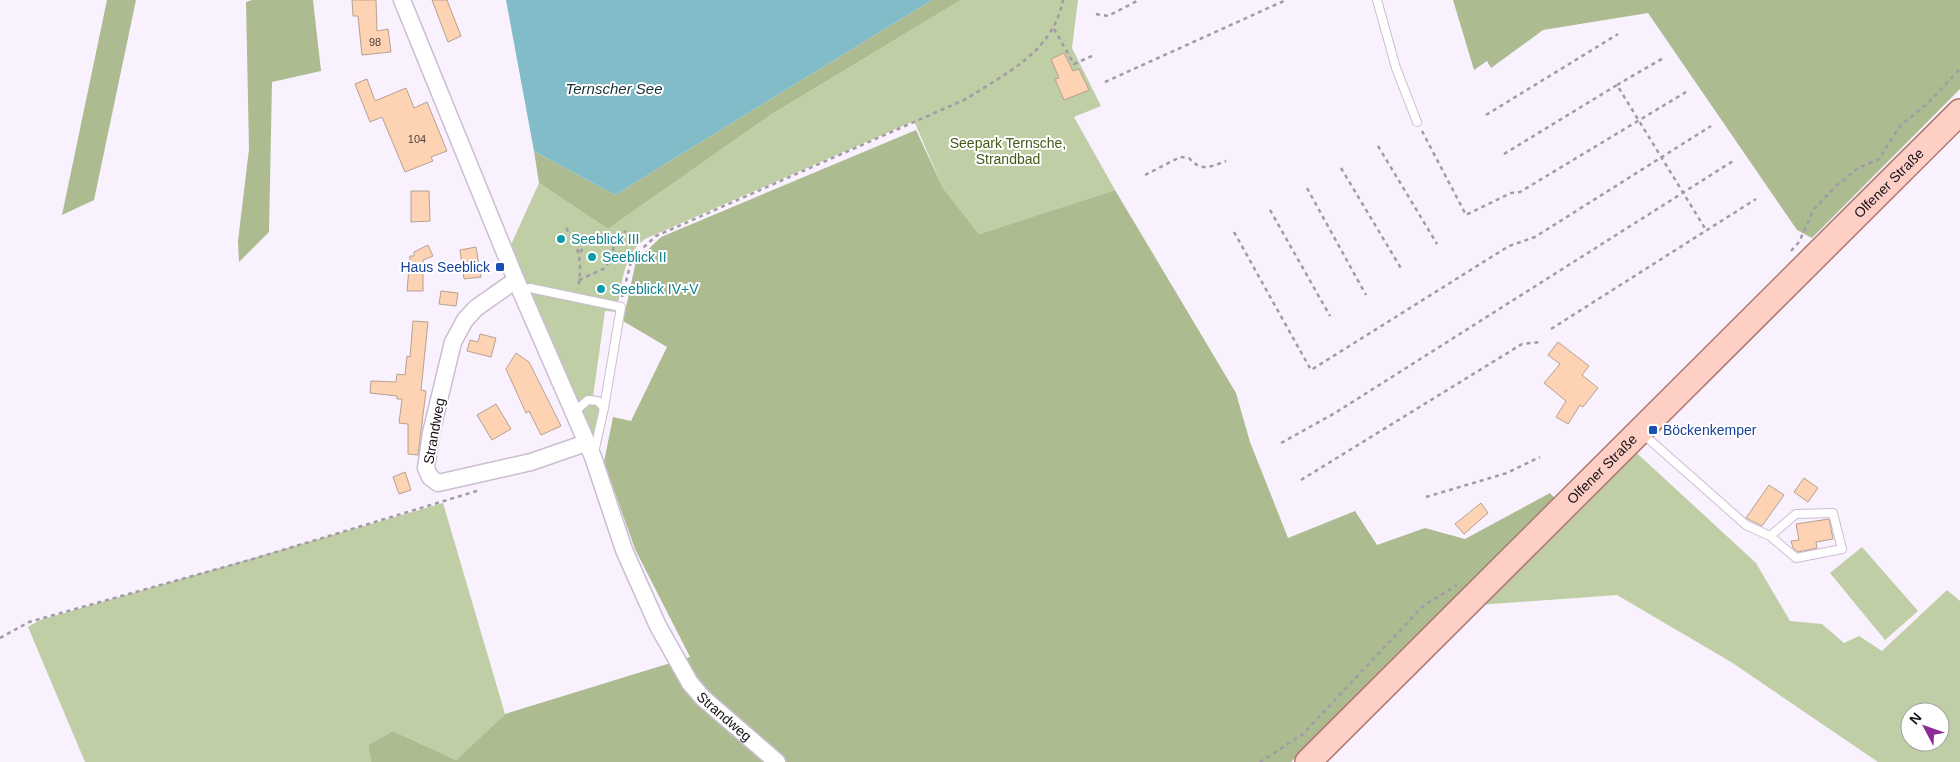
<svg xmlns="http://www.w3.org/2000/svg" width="1960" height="762" viewBox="0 0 1960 762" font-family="Helvetica,sans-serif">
<rect width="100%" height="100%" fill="#faf1fe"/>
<g fill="#bfcea5" fill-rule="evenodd">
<path d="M961,0H1078L1072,48L1101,106L1074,117L1115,190L979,234L943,188L914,121L645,239C623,255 621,286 617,312L605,311L592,404L601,408L594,438L591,439L509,249L539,183L608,229L772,114Z"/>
<path d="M1627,444L1756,563L1790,621L1822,624L1844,643L1859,636L1882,651L1947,590L1960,601V762H1878L1731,662L1617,595L1464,606ZM1910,712H1940V742H1910Z"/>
<polygon points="443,503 505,714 456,760 393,731 368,745 371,762 85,762 28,627 40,620"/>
<polygon points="1862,547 1918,611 1885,640 1830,573"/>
</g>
<g fill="#acbc90">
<polygon points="107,0 136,0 94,200 62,215"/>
<polygon points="252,0 313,0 321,71 272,82 269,232 239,262 238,241 249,149 246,2"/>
<polygon points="932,0 961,0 772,114 608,229 539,183 534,151 615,195"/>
<polygon points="1453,0 1960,0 1960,89 1812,238 1797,230 1648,13 1543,30 1491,68 1487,61 1474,70"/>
<polygon points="916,130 943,188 979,234 1115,190 1236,393 1250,442 1288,538 1355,511 1377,545 1425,528 1465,539 1550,493 1560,504 1291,762 371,762 368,745 393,731 456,760 505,714 690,657 635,549 604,462 613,417 631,421 667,347 623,321 636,261 661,237"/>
</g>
<polygon fill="#82bcc8" points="506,0 932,0 615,195 534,151"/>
<g fill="#fdd3b4" stroke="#b5a091">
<polygon points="352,0 376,0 377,31 388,29 391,52 362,55 358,16 353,16"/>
<polygon points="432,0 447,0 461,36 448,42"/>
<polygon points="1064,53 1073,71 1079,69 1089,90 1064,100 1055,79 1059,78 1051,59"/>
<polygon points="367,79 375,101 406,88 414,108 427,102 447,151 431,157 433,161 405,172 382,117 370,122 355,84"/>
<polygon points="411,191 429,191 430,221 411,222"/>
<polygon points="428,245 433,256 423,260 423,291 407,291 410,256 414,256 414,252"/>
<polygon points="476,247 481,277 464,279 460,250"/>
<polygon points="441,291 458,293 456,306 439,304"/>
<polygon points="413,321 428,322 421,390 426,391 418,455 408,454 408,424 399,423 402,399 397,399 397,396 370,393 371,381 396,382 397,374 405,375 407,356 410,357"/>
<polygon points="480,334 496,338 491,357 467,351 470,340 478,342"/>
<polygon points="1558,342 1589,366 1582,375 1598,388 1583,407 1580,405 1568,424 1556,417 1566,401 1544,383 1560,364 1548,355"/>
<polygon points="516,353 529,362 561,426 541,435 529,411 526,413 506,369"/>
<polygon points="496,404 511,429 492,440 477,415"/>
<polygon points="405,472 411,490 399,494 393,477"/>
<polygon points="1804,478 1818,488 1808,502 1794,492"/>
<polygon points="1769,485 1784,495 1762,526 1746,518"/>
<polygon points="1481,503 1488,513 1464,534 1455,524"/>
<polygon points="1829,519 1833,539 1816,542 1817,548 1798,552 1793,548 1791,541 1799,540 1796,524"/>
</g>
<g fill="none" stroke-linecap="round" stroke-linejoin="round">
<g stroke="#cbbdd2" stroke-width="10">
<g id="lane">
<polyline points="1377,0 1396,68 1417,122"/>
<polyline points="520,291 530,288 621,307 604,408 594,453"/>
<polyline points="574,412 588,400 598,401 604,408"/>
<polyline points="1643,434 1746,525 1770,536 1796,514 1833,513 1842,549 1796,558 1770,536"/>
</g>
</g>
<g stroke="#cbbdd2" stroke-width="19">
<g id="street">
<path id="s1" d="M402,0L516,280L593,457L624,550L658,626L690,683L703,698L777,762"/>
<polyline points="516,280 476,308 465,320 453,342 431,433 426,468 430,477 438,483 531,462 586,443"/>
</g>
</g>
<g stroke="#ad786f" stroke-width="28">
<g id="primary">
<path id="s2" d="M1308,762L1960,112"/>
</g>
</g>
<g stroke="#a29aa5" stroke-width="2.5" stroke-dasharray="4 4" stroke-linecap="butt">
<polyline points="1096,14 1108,16 1139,0"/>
<polyline points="1054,29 1074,64 1092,56"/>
<polyline points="1105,82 1286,0"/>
<polyline points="1617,85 1665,57"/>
<polyline points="1486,115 1618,34"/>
<polyline points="1422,131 1466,215 1511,193 1520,192 1686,92"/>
<polyline points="1378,146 1437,244"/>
<polyline points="1504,154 1617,85 1706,230"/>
<polyline points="1341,168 1402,270"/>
<path d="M1145,175L1180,157L1189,158C1201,172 1210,167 1226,161"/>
<polyline points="1307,188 1366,295"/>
<polyline points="1270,210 1330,316"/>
<path d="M566,228C581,248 582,264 578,289"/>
<polyline points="1234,232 1311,370 1509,246 1535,237 1711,126"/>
<polyline points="1791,251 1799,242 1814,209 1837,185 1858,168 1879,159 1900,126 1927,104 1960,69"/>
<polyline points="580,252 590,240"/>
<polyline points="579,280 605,268 612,257 615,237 626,231"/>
<path d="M622,297L632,258L656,236L966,99C1006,73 1053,52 1063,0"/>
<polyline points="1551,329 1756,199"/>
<polyline points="1281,443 1335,413 1733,161"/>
<polyline points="1301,480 1522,344 1541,342"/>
<polyline points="1426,497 1507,473 1540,457"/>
<polyline points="0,638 29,622 253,559 480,490"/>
<polyline points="1260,762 1303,734 1423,606 1457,585"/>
</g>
<use href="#lane" stroke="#fff" stroke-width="8"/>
<use href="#street" stroke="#fff" stroke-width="16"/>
<use href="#primary" stroke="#fecfc5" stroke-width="25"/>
</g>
<g fill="#0f9aa8" stroke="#fff" stroke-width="2">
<circle cx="561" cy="239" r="5"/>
<circle cx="592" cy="257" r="5"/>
<circle cx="601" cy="289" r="5"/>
</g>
<g fill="#1a4fb4" stroke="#fff" stroke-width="2">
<rect x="495" y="262" width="10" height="10" rx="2.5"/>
<rect x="1648" y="425" width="10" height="10" rx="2.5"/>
</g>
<g text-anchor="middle" stroke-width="4" stroke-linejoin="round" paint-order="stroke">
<g font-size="11" fill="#50423f">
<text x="375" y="46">98</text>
<text x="417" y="143">104</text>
</g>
<g font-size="14" fill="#475918" stroke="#fff">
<text x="1008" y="148">Seepark Ternsche,<tspan x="1008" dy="16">Strandbad</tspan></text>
</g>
<g font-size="14" fill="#161118" stroke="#fff">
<text dy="5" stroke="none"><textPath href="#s2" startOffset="820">Olfener Straße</textPath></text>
<text transform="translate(434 431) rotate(-80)" y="5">Strandweg</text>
<text dy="5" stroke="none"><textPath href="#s2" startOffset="415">Olfener Straße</textPath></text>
<text dy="5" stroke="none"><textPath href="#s1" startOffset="790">Strandweg</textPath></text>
</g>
<g font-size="14" fill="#0d838f" stroke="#fff" text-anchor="start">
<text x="571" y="244">Seeblick III</text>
<text x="602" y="262">Seeblick II</text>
<text x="611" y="294">Seeblick IV+V</text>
</g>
<g font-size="14" fill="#164399" stroke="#fff" text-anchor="end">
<text x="490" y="272">Haus Seeblick</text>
<text x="1663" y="435" text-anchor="start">Böckenkemper</text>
</g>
<g font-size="15" font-style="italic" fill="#153238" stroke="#fff">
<text x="614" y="94">Ternscher See</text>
</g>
</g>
<g transform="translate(1925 727) rotate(311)"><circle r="24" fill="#ffffff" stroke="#a2a0a3"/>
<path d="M0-4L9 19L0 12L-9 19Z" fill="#8d2c95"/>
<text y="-8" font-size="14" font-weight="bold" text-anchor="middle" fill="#161118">N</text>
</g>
</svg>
